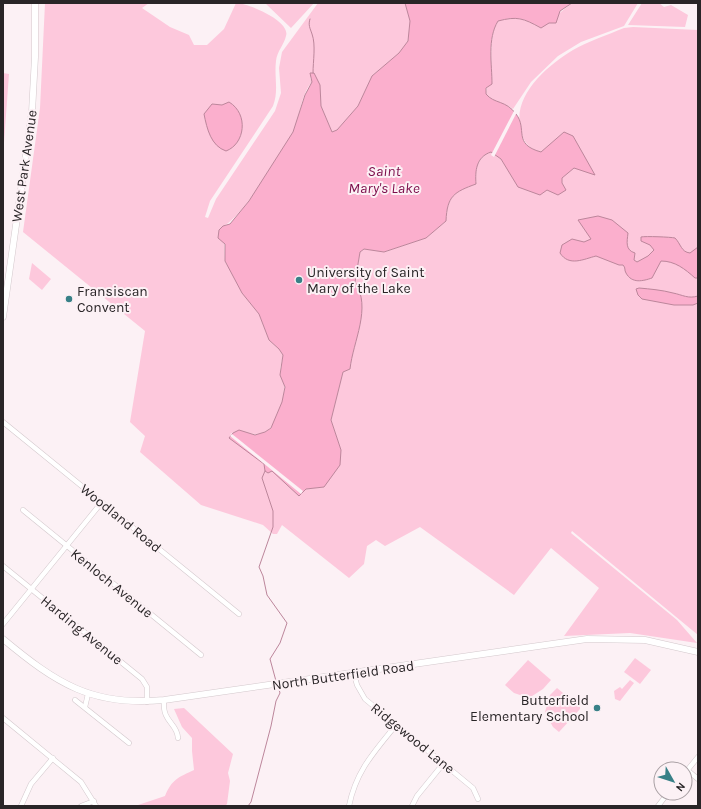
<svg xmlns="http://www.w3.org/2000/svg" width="701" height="809" viewBox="0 0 701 809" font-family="Karla,sans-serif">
<rect width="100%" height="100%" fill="#fcf1f5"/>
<g fill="#fdc8dc" fill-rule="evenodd">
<path d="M45,3H149L142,8L170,27L189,35L194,45H207L224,29L236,3C248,3 291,21 286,36C284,45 277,51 276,61C274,77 279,91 273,106L210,201L205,217L208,218L216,199L275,111L281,93L279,68L282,52L318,3H405L406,4L411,21L408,41L399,53L372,76L358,106L337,130L332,132L321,106L320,85L310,77L312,82C301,94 300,116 294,131C286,149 240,220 223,226L225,262L259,314L269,340L279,349L283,355C282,361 279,370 281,376C282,380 285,384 284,388C284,402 277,429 262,433C249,437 244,427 230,434L303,492L306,489L324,487L341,450L331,420L343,372L350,369C353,342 371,308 355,282L360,252L364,249L385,252L426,238L446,221C447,196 454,192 476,184C475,171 476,158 491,152L501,159L509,171L547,190H566L562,183V178L574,167L564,132L541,153C527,148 522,140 520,126C514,94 548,65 573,50C589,41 607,35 624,28L633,27L698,30V635L572,531L571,533L677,620L697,643L630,633L564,636L599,588L551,548L514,595L420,527L385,546L376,540L367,546L364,564L349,578L282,525L277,534H273L263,525L201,505L140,452L145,436L130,422L145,331L23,232L40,108ZM212,104L222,105L239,137L230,149Z"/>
<polygon points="265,3 314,3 291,28"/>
<path d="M572,3H638L624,26L581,42L558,56L531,82L513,109C505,103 492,102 486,94C486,87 491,81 491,73C492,56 489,36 498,21C517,16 523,18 541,28Z"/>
<polygon points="642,3 659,3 664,7 671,5 688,15 685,27 628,25"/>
<polygon points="3,73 9,74 3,156"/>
<polygon points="32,263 51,279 42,290 29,279"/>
<polygon points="635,658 651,670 640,684 624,672"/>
<polygon points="528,660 551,680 543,689 529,698 514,693 505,685"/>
<polygon points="630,680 634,683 620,701 615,699 614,691 620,687 622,689"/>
<polygon points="557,688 580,707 580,709 559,732 553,727 545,712 550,695"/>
<path d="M184,708L233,754L228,773L230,781L227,804L225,806H135L165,796C172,779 179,777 194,770L192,751V738L182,727L174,709Z"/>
</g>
<g fill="#fbafcd" stroke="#bc869b">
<path d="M405,3H572L560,11L556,23H549L541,28C523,18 517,16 498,21C487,39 492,64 492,84L486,88V94C494,104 506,100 516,114C528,129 512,144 541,152L564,132L573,136L595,175L574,168L562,178V183L566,190L558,195L547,190L540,195L518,187L501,159L491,152C476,157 475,171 476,184C454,192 447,196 446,221L426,238L384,252L364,249L360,252L355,282C372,308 353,341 350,369L343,372L331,420L341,450L340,465L324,487L306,489L299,496L272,471L268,473L265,471L264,464L229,438L233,433L239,430L255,435L265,432L271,428L282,402L285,387L280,375L283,355L279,349L269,340L259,314L242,293L225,261V244L218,238L219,230L223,226L230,224L249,201L293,132L305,95L312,82L310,73H314L320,85L321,106L332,132L337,130L358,106L372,76L399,53L408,41L410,21Z"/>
<path d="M229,102C249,114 245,144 226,151C211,146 207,129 204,114L212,104L222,105Z"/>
<path d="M598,216L612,220L628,233C627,242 625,250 635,253L634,260L637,262L648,256L654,250L650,245L641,241V237C645,236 671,237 675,238C681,244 681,252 690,253L698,247V278H695C685,269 675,261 661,261L652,278C643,281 632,284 626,273C624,270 626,268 623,265H619L596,256C584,259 569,267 560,253L562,245L572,239L584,242L591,239L578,220Z"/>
<path d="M639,288C650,289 662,290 673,293C683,295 688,299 698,296V303L693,305H674L642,299L638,295L636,289Z"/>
</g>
<g fill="#fcf1f5">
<polygon points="515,109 517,112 494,157 491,155"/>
<polygon points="232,434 303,491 301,494 230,436"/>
</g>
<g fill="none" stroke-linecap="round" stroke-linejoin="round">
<g stroke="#bc869b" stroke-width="1">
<path d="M310,19C308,25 310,28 312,34C316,45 313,61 313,73"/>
<polyline points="265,471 262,478 273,511 273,527 259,567 263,576 267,595 287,623 280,643 270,659 276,681"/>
<polyline points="248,806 251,802 271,726 276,701 280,693 278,686"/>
</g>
<g stroke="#d3c8cc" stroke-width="5.5">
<g id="minor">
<polyline points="3,422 239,614"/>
<polyline points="23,510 201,655"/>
<polyline points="3,566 142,679 147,687 147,702"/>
<polyline points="3,624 102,502"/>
<polyline points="354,674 357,685 365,699 473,788 478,799"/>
<polyline points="75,700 129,743"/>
<path d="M164,700C162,723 177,722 178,738"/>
<polyline points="85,707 88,694"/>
<polyline points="3,718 81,782 96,806"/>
<polyline points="687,770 698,779"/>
<polyline points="685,773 698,757"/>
<polyline points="21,806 31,784 53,758"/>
<polyline points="81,806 94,801"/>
<path d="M349,806C356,771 374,752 396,725"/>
<polyline points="412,806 417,796 443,764"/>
<polyline points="658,806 668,793"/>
</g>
</g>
<g stroke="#d3c8cc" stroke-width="7">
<g id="major">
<polyline points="3,317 32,112 35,57 35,3"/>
<path d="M3,639C56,683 92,707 164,700L587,639L645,640L698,652"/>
</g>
</g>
<use href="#minor" stroke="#fff" stroke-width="4.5"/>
<use href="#major" stroke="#fff" stroke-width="6"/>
</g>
<g fill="#388087" stroke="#fcf1f5" stroke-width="1.5">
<circle cx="299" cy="280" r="4"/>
<circle cx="69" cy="299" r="4"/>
<circle cx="597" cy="708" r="4"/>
</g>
<g text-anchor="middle" stroke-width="4" stroke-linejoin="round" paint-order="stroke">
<g font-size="14" fill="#292527" stroke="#fcf1f5">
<text transform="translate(24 166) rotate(-82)" y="5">West Park Avenue</text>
<text transform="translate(121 518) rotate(39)" y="5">Woodland Road</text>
<text transform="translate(112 583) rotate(39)" y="5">Kenloch Avenue</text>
<text transform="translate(82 630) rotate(39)" y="5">Harding Avenue</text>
<text transform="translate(343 675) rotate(-8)" y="5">North Butterfield Road</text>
<text transform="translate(413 738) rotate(39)" y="5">Ridgewood Lane</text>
</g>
<g font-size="14" fill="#292527" stroke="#fcf1f5" text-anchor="start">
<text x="307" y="277">University of Saint<tspan x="307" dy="16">Mary of the Lake</tspan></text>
<text x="77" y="296">Fransiscan<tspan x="77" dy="16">Convent</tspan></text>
<text x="589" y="705" text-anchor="end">Butterfield<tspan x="589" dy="16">Elementary School</tspan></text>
</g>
<g font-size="15" font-style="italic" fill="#7c0d4b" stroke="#fcf1f5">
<text x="384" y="176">Saint<tspan x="384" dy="17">Mary's Lake</tspan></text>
</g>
</g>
<rect width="701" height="809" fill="none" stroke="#292527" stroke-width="8"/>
<g transform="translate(673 781) rotate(129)"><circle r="19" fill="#fcf1f5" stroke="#a89fa3"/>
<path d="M0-3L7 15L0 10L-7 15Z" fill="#388087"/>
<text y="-6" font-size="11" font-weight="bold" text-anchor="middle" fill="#292527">N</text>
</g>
</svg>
